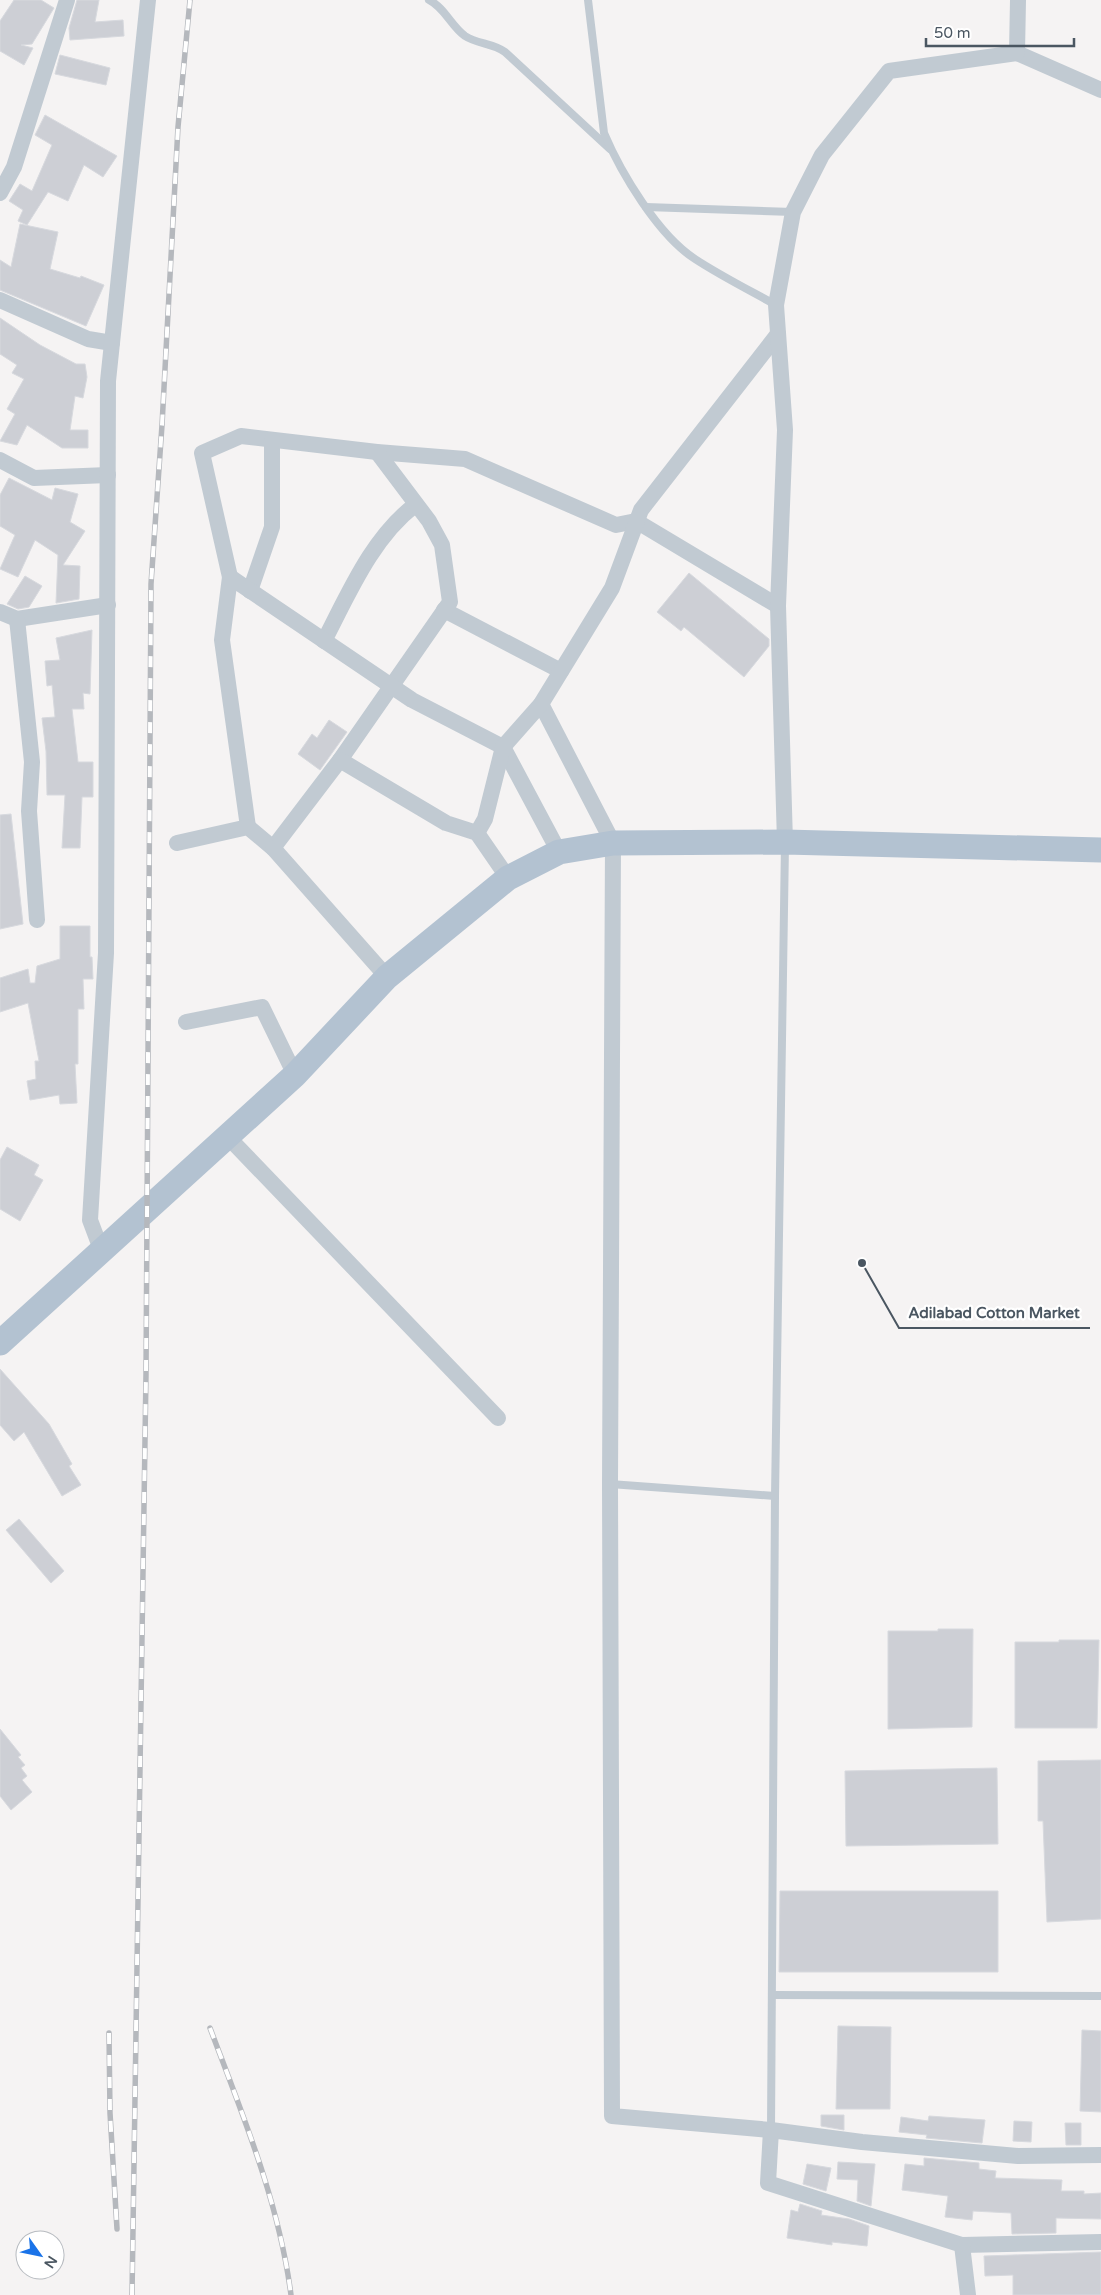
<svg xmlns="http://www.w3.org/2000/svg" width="1101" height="2295" viewBox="0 0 1101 2295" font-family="'Varela Round',sans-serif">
<rect width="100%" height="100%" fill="#f5f3f3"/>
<g fill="#cdcfd5" stroke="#d7d9de">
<polygon points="14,0 41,0 54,8 32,44 21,45 33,48 24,65 0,51 0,21"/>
<polygon points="77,0 99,0 95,22 123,20 124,36 70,40 69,28"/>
<polygon points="60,55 110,68 106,85 55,74"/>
<polygon points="45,115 117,156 103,177 84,165 68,201 48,192 27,225 18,221 23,210 9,201 20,184 32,191 52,145 35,135"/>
<polygon points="20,224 58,232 50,269 80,278 81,276 104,285 86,326 0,290 0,260 11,267"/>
<polygon points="0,318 40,345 76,364 85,364 87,377 83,398 75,396 70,430 88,430 88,448 62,448 27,425 17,445 0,441 15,414 7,409 24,379 12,373 17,365 0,354"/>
<polygon points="9,478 52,500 55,488 78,494 70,522 85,531 63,565 80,566 79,599 56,603 58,555 35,540 18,577 0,569 15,535 0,526 0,495"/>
<polygon points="689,573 769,639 769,646 744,677 684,627 681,631 657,612"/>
<polygon points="25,576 42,586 29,607 18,609 7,604"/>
<polygon points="92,630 90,694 83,693 84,709 72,709 78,762 93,762 93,797 82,797 80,848 62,848 65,795 47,795 46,751 42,718 55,717 52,685 47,686 45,661 60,660 56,638"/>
<polygon points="329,720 347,732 320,770 298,754 312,734 317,738"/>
<polygon points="11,814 23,924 0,929 0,815"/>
<polygon points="60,926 90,926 90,957 92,957 93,979 83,979 84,1009 78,1009 78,1064 75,1064 77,1103 60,1104 59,1095 30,1100 27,1081 36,1079 35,1061 39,1061 28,1003 0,1012 0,978 28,969 30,983 35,983 37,966 60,959"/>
<polygon points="7,1147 39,1165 34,1175 43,1180 20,1221 0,1209 0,1160"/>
<polygon points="0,1369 49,1424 72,1464 69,1466 81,1485 62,1496 24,1432 14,1441 0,1425"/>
<polygon points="19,1519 64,1571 51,1583 6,1530"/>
<polygon points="938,1629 973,1629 972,1727 888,1729 888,1631 938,1631"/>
<polygon points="1059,1640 1099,1640 1097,1728 1015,1728 1015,1642 1059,1642"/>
<polygon points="0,1729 21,1755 18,1757 25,1765 21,1768 27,1776 22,1780 32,1792 11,1810 0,1796"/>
<polygon points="1101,1760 1101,1919 1047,1922 1043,1821 1038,1821 1038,1761"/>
<polygon points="997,1768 998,1844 846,1846 845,1771"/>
<polygon points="780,1891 998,1891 998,1972 779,1972"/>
<polygon points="838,2026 891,2027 890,2109 836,2109"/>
<polygon points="1082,2030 1101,2031 1101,2112 1080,2111"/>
<polygon points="821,2115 844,2115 844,2130 821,2126"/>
<polygon points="929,2116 985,2120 982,2143 926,2138 927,2135 899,2132 901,2117 928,2121"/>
<polygon points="1014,2121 1032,2122 1031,2142 1013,2141"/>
<polygon points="1065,2123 1081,2123 1081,2145 1066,2145"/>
<polygon points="924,2158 979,2163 979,2169 996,2171 995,2178 1062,2180 1061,2191 1084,2191 1084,2194 1101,2193 1101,2219 1056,2218 1056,2233 1012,2234 1011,2213 973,2211 972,2220 945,2217 948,2196 902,2190 905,2164 924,2166"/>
<polygon points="838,2162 875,2164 871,2206 857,2201 858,2180 837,2179"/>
<polygon points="807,2164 831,2168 826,2191 803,2184"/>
<polygon points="800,2204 822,2211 821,2215 849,2219 869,2226 867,2246 832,2242 832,2245 787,2238 791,2210 798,2212"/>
<polygon points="1101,2252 1101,2295 1013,2295 1013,2275 985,2276 984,2256"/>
</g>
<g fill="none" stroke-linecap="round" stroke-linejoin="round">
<g stroke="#c1cad2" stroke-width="8">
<path d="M429,0C445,8 451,26 465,36C477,44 493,43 505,52L610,149"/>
<path d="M588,0L604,133C621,173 658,235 695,259C721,276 749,290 776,305"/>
<polyline points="646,207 793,212"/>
<polyline points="610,1484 775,1496"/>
<polyline points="772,1995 1101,1996"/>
<polyline points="771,2130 775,1496 785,844"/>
</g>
<g stroke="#c1cad2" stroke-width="16">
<polyline points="1018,0 1017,53 1101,90"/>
<polyline points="0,193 14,167 67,0"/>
<polyline points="0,300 88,339 112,343"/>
<polyline points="0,460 34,478 108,475"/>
<polyline points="230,577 202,453 241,436 377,452 465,459 616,525 636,521 778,606"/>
<polyline points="250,591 272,527 272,440"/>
<polyline points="444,610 561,671"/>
<polyline points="0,612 17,619 108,605"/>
<polyline points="17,619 32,762 29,811 37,920"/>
<path d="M324,641C349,593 372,538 415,505"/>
<polyline points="541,704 613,843 610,1484 612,2116 771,2130"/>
<polyline points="340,760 450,602 442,545 429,521 377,452"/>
<polyline points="248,827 222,640 230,577 412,700 503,747 559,852"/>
<polyline points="477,833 485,819 503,747 541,704 612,588 641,510 778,334"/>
<polyline points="785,842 778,606 785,430 776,305 793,212 822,155 889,71 1017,53"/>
<polyline points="177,843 248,827 273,848 340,760 446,823 477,833 508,878"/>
<polyline points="273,848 387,977"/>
<polyline points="186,1022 262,1007 295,1075"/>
<polyline points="228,1137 498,1418"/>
<polyline points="102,1252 90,1220 106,953 108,381 148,0"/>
<polyline points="962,2245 1101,2242"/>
<polyline points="968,2295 962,2245 768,2183 771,2130 862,2142 1018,2156 1101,2155"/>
</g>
<polyline stroke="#b3c2d1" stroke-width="25" points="0,1343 295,1075 387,977 508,878 559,852 613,843 785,842 1101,850"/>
<g stroke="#b5b8bd" stroke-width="5.5">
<g id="rail">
<path d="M210,2028C243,2116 279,2202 291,2295"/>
<polyline points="109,2033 110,2113 117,2229"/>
<polyline points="132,2295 146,1374 151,584 162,425 178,127 190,0"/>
</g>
</g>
<use href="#rail" stroke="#fff" stroke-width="4" stroke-dasharray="11" stroke-linecap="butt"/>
</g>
<path fill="none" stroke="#4a5661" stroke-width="2" d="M862 1263L899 1328H1090"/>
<circle fill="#4a5661" stroke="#fff" stroke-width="2" cx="862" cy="1263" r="5"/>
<g font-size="15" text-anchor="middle" font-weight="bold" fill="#4a5661" stroke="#fff" stroke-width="4.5" stroke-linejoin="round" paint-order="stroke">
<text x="994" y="1318">Adilabad Cotton Market</text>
</g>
<g transform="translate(40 2255) rotate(123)"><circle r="24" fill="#ffffff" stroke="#b7bbc0"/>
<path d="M0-4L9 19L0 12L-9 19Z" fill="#1a73e8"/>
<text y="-8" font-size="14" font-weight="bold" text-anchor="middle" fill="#4a5661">N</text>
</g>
<path d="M926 38v8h148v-8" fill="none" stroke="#4a5661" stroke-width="2.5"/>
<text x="934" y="38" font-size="15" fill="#4a5661" stroke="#ffffff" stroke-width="4" paint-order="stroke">50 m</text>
</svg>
